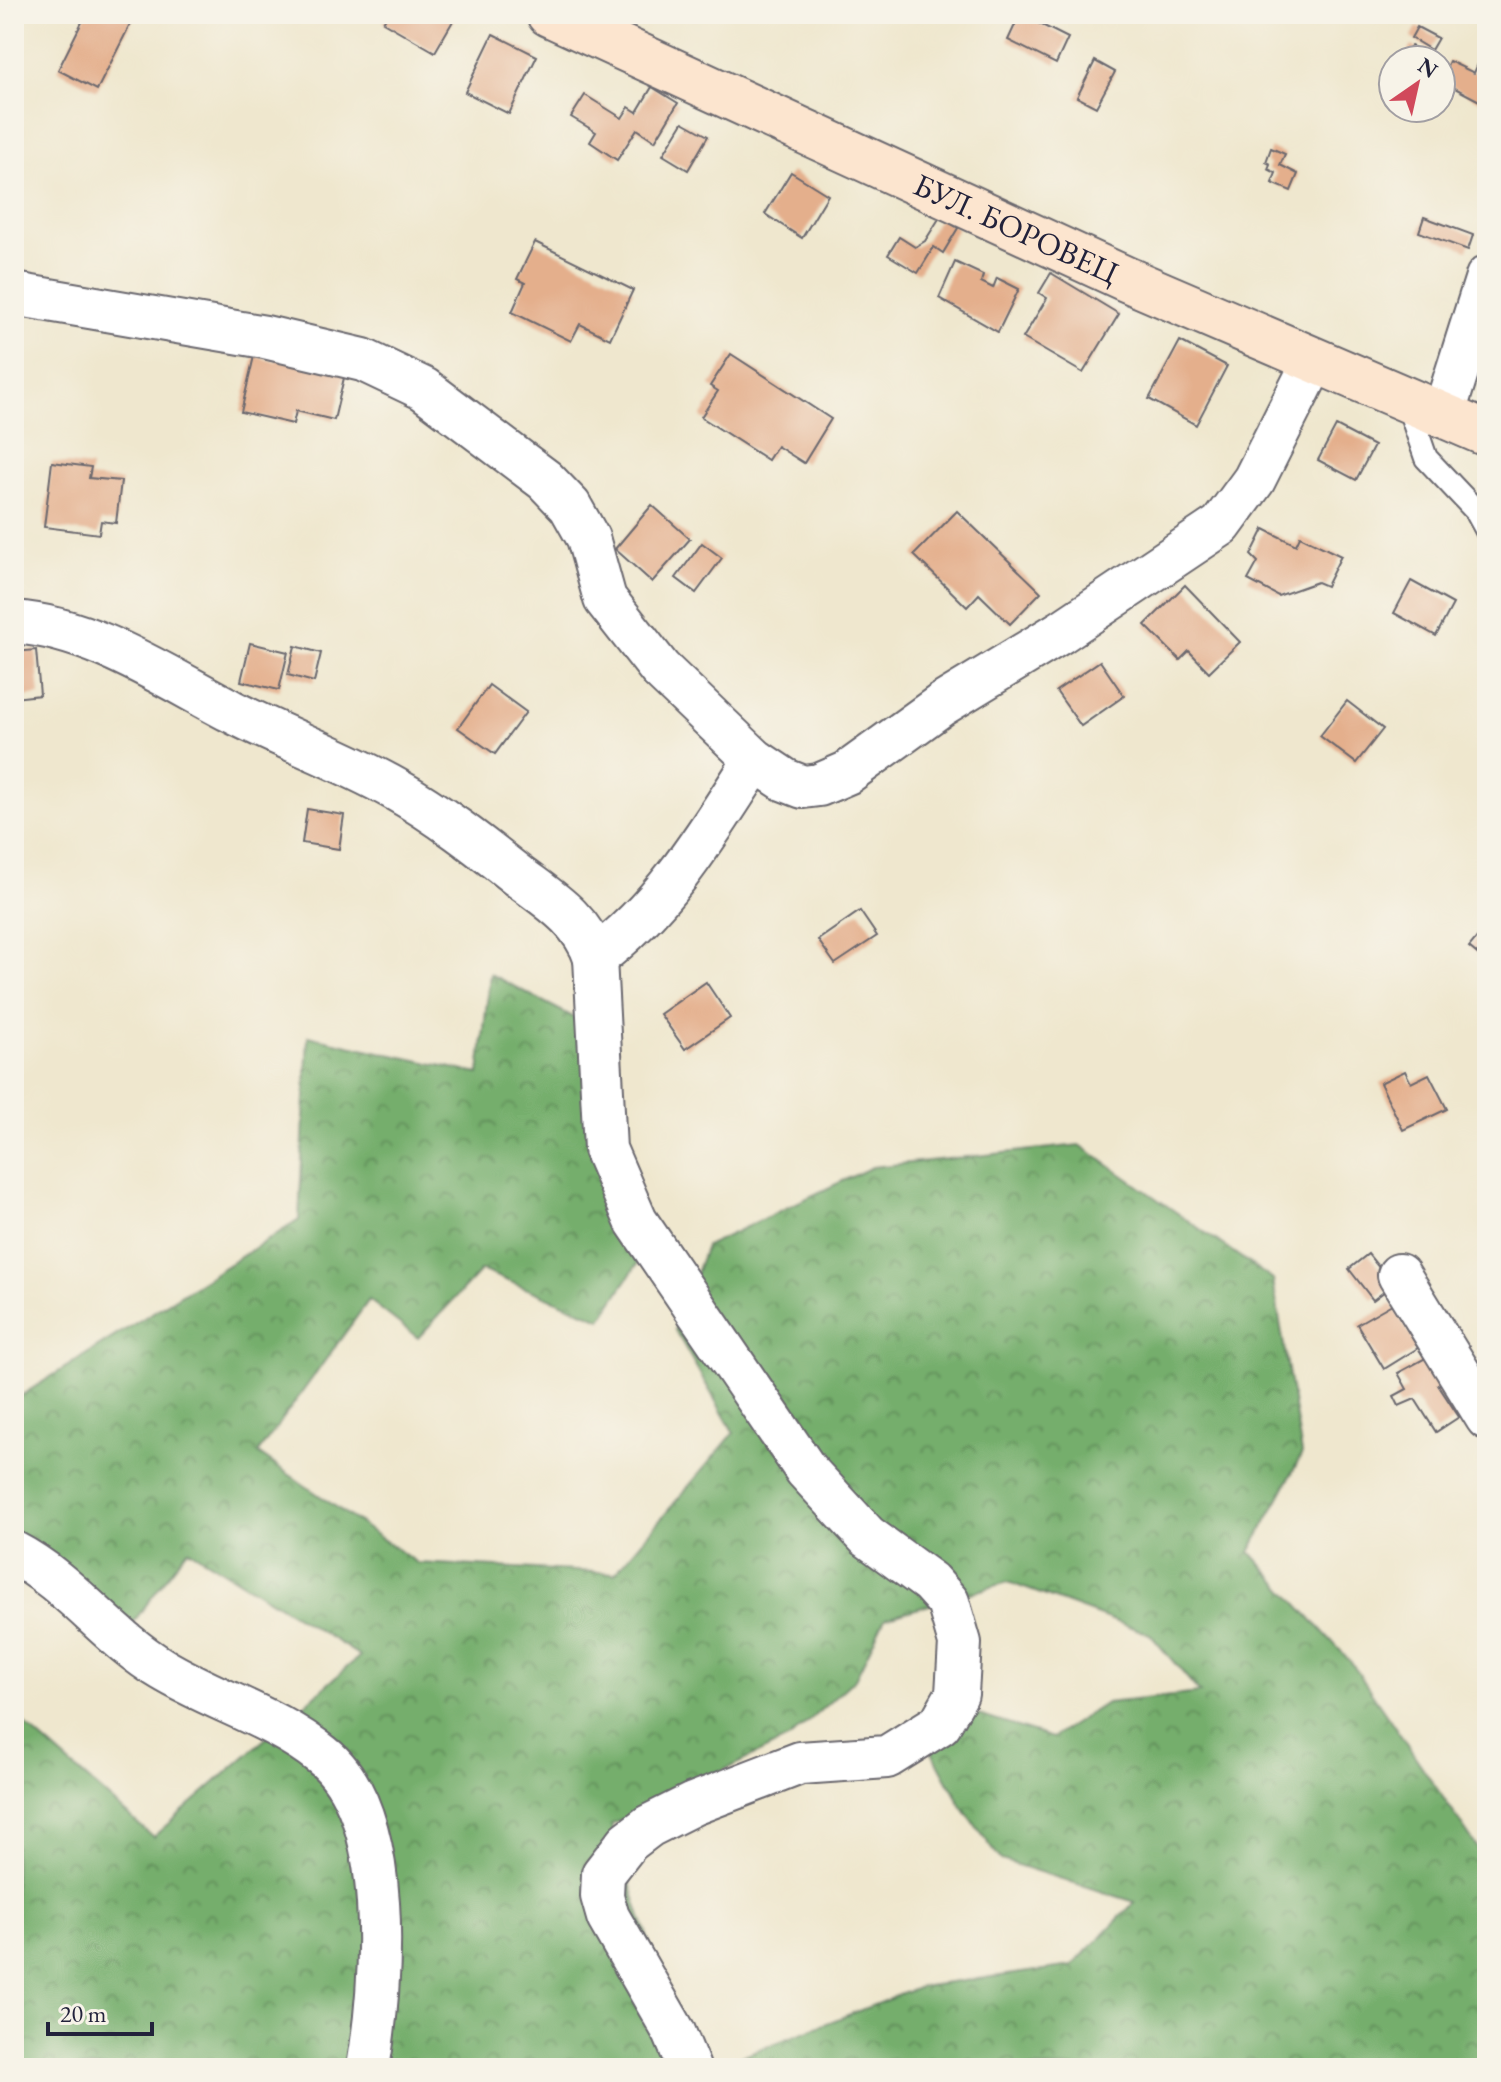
<svg xmlns="http://www.w3.org/2000/svg" width="1501" height="2082" viewBox="0 0 1501 2082" font-family="'EB Garamond',serif">
<defs>
<pattern id="forest-crowns" width="20" height="18" patternUnits="userSpaceOnUse" patternTransform="scale(2)"><rect width="20" height="18" fill="#75ae6c"/><path d="M2 6a3 3 0 1 1 6 0M12 15a3 3 0 1 1 6 0" fill="none" stroke="#608d5a"/></pattern>
</defs>
<rect width="100%" height="100%" fill="#f7f3e8"/>
<filter id="ink" filterUnits="userSpaceOnUse"><feTurbulence type="fractalNoise" baseFrequency=".0125" numOctaves="2"/><feDisplacementMap in="SourceGraphic" scale="16" xChannelSelector="R" yChannelSelector="G"/><feConvolveMatrix kernelMatrix="1 2 1 2 8 2 1 2 1" color-interpolation-filters="sRGB"/></filter>
<filter id="wash" filterUnits="userSpaceOnUse"><feTurbulence type="fractalNoise" baseFrequency=".006" numOctaves="4" result="noise"/><feDisplacementMap in="SourceGraphic" scale="32" xChannelSelector="R" yChannelSelector="G"/><feGaussianBlur stdDeviation="1.8" result="paint"/><feColorMatrix in="noise" values="0 0 0 0 0 0 0 0 0 0 0 0 0 0 0 0 0 1.4 0 .05"/><feComposite in="paint" operator="in"/></filter>
<g filter="url(#wash)">
<rect width="100%" height="100%" fill="#efe7ce"/>
<polygon fill="url(#forest-crowns)" stroke="#4c6854" stroke-width="2" points="490,974 600,1031 621,1227 638,1263 601,1319 481,1270 418,1338 369,1300 258,1453 417,1563 615,1573 734,1433 675,1330 706,1246 872,1167 1080,1145 1273,1280 1302,1454 1250,1552 1350,1661 1487,1862 1487,2068 711,2068 920,1987 1072,1966 1135,1902 1001,1860 962,1807 931,1750 973,1713 1052,1738 1106,1703 1200,1693 1150,1634 1008,1582 885,1618 855,1679 790,1738 611,1825 690,2068 14,2068 14,1715 153,1837 360,1656 188,1549 120,1640 14,1577 14,1400 299,1220 308,1036 479,1074"/>
<g id="blocks">
<g fill="#e4af8c">
<polygon points="86,14 123,14 133,19 97,90 58,70"/>
<polygon points="388,14 457,14 435,52 383,22"/>
<polygon points="1020,14 1068,38 1056,64 1008,40"/>
<polygon points="1417,27 1438,38 1431,50 1411,38"/>
<polygon points="493,34 537,56 509,114 465,92"/>
<polygon points="1411,46 1429,55 1426,60 1405,56"/>
<polygon points="1095,61 1115,72 1096,107 1077,97"/>
<polygon points="1449,61 1474,73 1478,64 1487,69 1487,105 1451,86 1453,82 1442,77"/>
<polygon points="652,87 678,103 655,141 637,129 617,160 590,142 596,132 571,117 585,95 622,118 629,107 637,112"/>
<polygon points="683,122 708,136 688,170 663,155"/>
<polygon points="1271,148 1285,154 1280,165 1298,174 1291,191 1272,183 1276,173 1268,169 1270,164 1266,162"/>
<polygon points="791,172 828,195 802,238 765,214"/>
<polygon points="940,217 958,228 943,253 934,247 918,273 888,255 899,237 915,247 925,241"/>
<polygon points="1424,217 1473,235 1468,250 1419,232"/>
<polygon points="535,242 633,290 610,339 580,324 571,341 512,312 525,283 517,279"/>
<polygon points="955,262 983,275 981,282 993,288 997,278 1019,289 998,332 939,298"/>
<polygon points="1051,273 1119,314 1083,373 1023,338 1047,298 1039,293"/>
<polygon points="1180,341 1227,366 1196,425 1149,399"/>
<polygon points="279,348 347,365 334,420 296,411 293,424 241,412 254,356 276,362"/>
<polygon points="731,354 831,419 804,463 777,446 768,460 701,417 718,391 710,386"/>
<polygon points="1336,426 1374,446 1356,480 1318,460"/>
<polygon points="52,462 91,467 89,478 121,481 116,523 101,521 99,534 44,527"/>
<polygon points="652,505 690,539 652,582 615,549"/>
<polygon points="957,511 1041,592 1010,624 979,594 967,607 914,555"/>
<polygon points="1264,529 1296,545 1300,536 1341,556 1326,586 1317,582 1278,596 1248,580 1258,562 1251,555"/>
<polygon points="702,543 722,558 696,593 676,578"/>
<polygon points="1411,581 1453,604 1436,636 1394,613"/>
<polygon points="1185,585 1240,642 1209,672 1189,651 1180,660 1145,625"/>
<polygon points="250,643 288,652 279,690 241,681"/>
<polygon points="295,646 321,653 314,682 288,675"/>
<polygon points="36,650 40,695 14,698 14,652"/>
<polygon points="1100,661 1124,696 1081,726 1056,691"/>
<polygon points="489,685 526,712 495,754 458,728"/>
<polygon points="1347,701 1383,729 1356,763 1320,736"/>
<polygon points="307,809 344,815 339,849 302,843"/>
<polygon points="860,911 877,936 835,964 818,940"/>
<polygon points="1487,925 1487,962 1469,947"/>
<polygon points="706,982 730,1018 685,1049 660,1014"/>
<polygon points="1405,1071 1411,1083 1429,1074 1447,1109 1403,1130 1380,1083"/>
<polygon points="1368,1254 1393,1285 1373,1300 1349,1269"/>
<polygon points="1392,1304 1418,1348 1384,1369 1357,1324"/>
<polygon points="1431,1355 1446,1381 1438,1385 1459,1417 1436,1432 1415,1399 1399,1406 1394,1396 1407,1389 1398,1373"/>
</g>
</g>
</g>
<g filter="url(#ink)">
<use href="#blocks" fill-opacity="0" stroke="#6a676e" stroke-width="2"/>
<g fill="none" stroke-linecap="round" stroke-linejoin="round">
<g stroke="#6a676e" stroke-width="26">
<polyline id="lane" points="1406,400 1426,458 1476,511 1487,531"/>
</g>
<g stroke="#6a676e" stroke-width="46">
<g id="street">
<polyline points="14,294 265,337 363,360 424,389 545,480 570,506 588,538 605,599 660,669 755,760 785,780 803,787 819,785 847,773 941,705 1061,632 1221,525 1254,480 1314,361"/>
<polyline points="1443,416 1487,277"/>
<path d="M14,622C93,628 162,675 231,711C285,739 342,759 395,789C439,814 479,845 518,876C550,900 582,919 595,958C665,906 708,833 755,760"/>
<polyline points="595,958 605,1149 636,1221 806,1470 867,1536 930,1582 948,1602 960,1643 957,1694 940,1724 887,1757 800,1763 693,1804 649,1826 628,1842 603,1874 602,1896 608,1917 674,2032 689,2068"/>
<polyline points="1399,1275 1487,1418"/>
<path d="M14,1553C70,1582 108,1637 162,1669C213,1700 275,1717 322,1755C396,1813 382,1986 368,2068"/>
</g>
</g>
<g stroke="#6a676e" stroke-width="48">
<g id="secondary">
<path id="s1" d="M549,14L1126,279L1487,434"/>
</g>
</g>
<use href="#lane" stroke="#fff" stroke-width="22"/>
<use href="#street" stroke="#fff" stroke-width="42"/>
<use href="#secondary" stroke="#fce5cf" stroke-width="44"/>
</g>
</g>
<g text-anchor="middle" stroke-width="6" stroke-linejoin="round" paint-order="stroke">
<g font-size="32" fill="#22223b" stroke="#f7f3e8">
<text dy="11" stroke="none"><textPath href="#s1" startOffset="514">БУЛ. БОРОВЕЦ</textPath></text>
</g>
</g>
<rect width="1501" height="2082" fill="none" stroke="#f7f3e8" stroke-width="48"/>
<g transform="translate(1417 84) rotate(34)"><circle r="38" fill="#f7f3e8" stroke="#a29fa3" stroke-width="2"/>
<path d="M0-6L14 30L0 20L-14 30Z" fill="#d1495b"/>
<text y="-12" font-size="22" font-weight="bold" text-anchor="middle" fill="#22223b">N</text>
</g>
<path d="M48 2022v12h104v-12" fill="none" stroke="#22223b" stroke-width="4"/>
<text x="60" y="2022" font-size="24" fill="#22223b" stroke="#f7f3e8" stroke-width="6" paint-order="stroke">20 m</text>
</svg>
